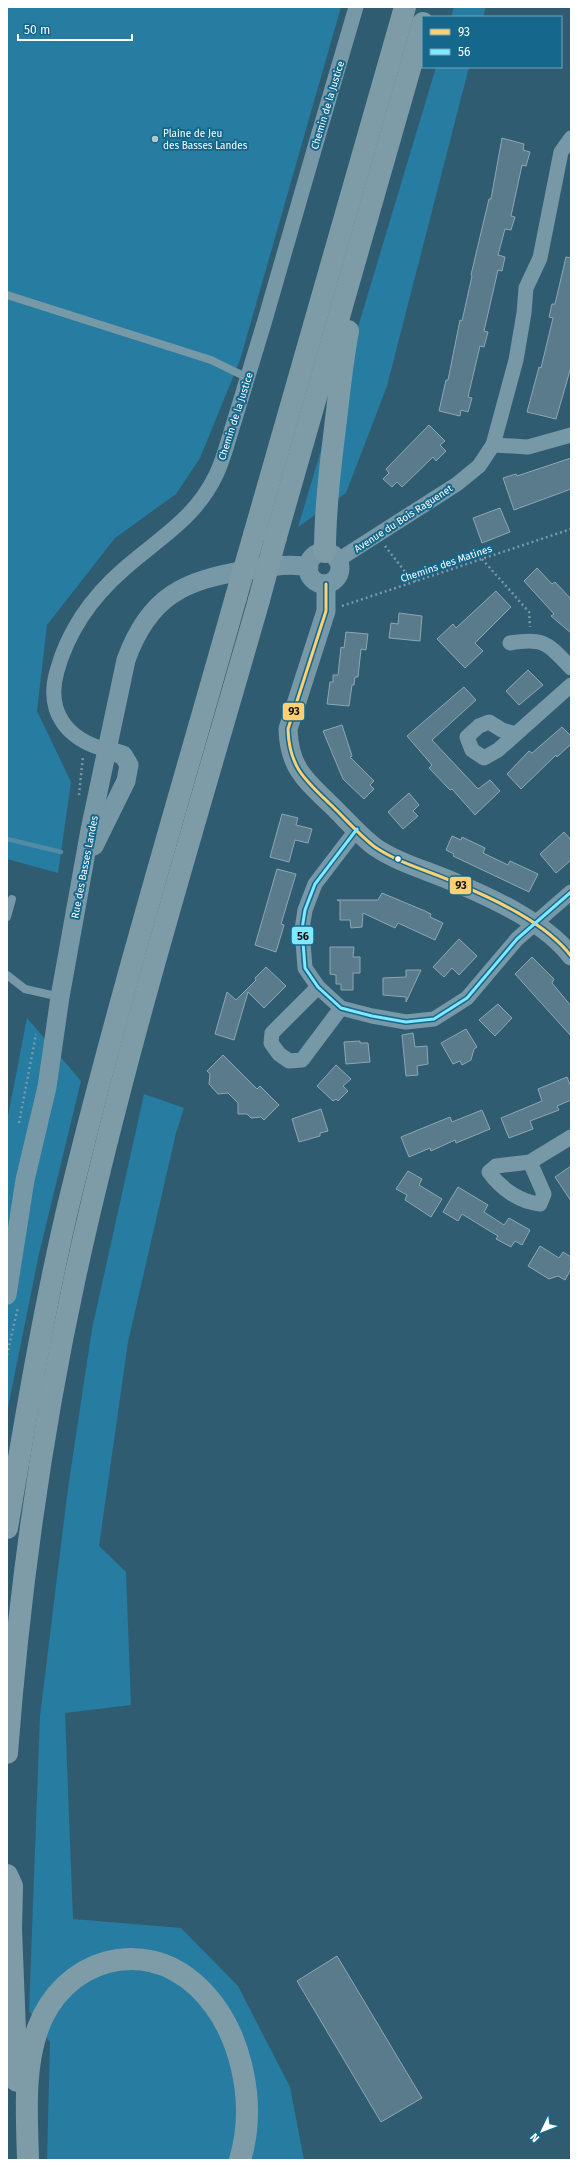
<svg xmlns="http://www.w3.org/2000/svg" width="578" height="2167" viewBox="0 0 578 2167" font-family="'Fira Sans',sans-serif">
<rect width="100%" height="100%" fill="#305c71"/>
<g fill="#267ca1">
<polygon points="7,7 341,7 240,360 200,458 176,494 115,538 47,625 37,711 71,782 58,873 7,859"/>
<polygon points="454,7 486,7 483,17 451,17"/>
<polygon points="436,67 469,67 387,386 346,493 298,527"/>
<polygon points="27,1018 81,1081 39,1254 7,1412 7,1121"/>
<polygon points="144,1094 184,1108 176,1133 128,1342 99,1546 126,1572 131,1705 65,1713 73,1919 181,1928 238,1986 290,2087 304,2160 47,2160 50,2042 29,2011 40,1716 68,1488 92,1329"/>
</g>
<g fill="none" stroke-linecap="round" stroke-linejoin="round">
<polyline stroke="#528ba5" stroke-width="4.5" points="7,839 61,852"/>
</g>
<g fill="#5a7b8b" stroke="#8ca7b3">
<polygon points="502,138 524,144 523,150 530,152 526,166 522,165 511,216 515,217 511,230 505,229 498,255 505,257 502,271 498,270 484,331 488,332 484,347 480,346 468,397 472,398 468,412 461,410 460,416 439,411 446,380 448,380 460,320 462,321 472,276 471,275 489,199 491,199"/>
<polygon points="566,257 571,258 571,367 556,419 527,412 539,367 541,368 553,318 549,317 552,304 555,304"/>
<polygon points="429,425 445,441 440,445 446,451 436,461 433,457 402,487 397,482 392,487 383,479 389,473 386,469"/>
<polygon points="571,458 571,489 514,510 503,478 516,474 517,476"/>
<polygon points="500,508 510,532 482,543 473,518"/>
<polygon points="537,568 552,584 555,582 571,599 571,633 551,616 554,614 524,581"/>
<polygon points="496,591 511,607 475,643 483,651 465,668 437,639 453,624 456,628"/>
<polygon points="399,613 422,616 420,641 389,638 391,623 398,624"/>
<polygon points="346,632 368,634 366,650 361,649 358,677 355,677 354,685 352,685 349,706 327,704 330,682 333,682 333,675 338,675 341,647 344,648"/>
<polygon points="528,670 543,685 519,705 506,691"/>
<polygon points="464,687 476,700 432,740 478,789 490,780 500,791 475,815 452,789 450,790 429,768 432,765 407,736"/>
<polygon points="342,725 352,756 350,757 374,781 370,785 374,789 364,799 343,779 323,731"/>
<polygon points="562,727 571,736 571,744 557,757 556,755 521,789 507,774 529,751 532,753"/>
<polygon points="409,793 419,805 413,811 418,816 403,829 388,812"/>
<polygon points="282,814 298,818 296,825 312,829 308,843 295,840 289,862 270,857"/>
<polygon points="564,832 571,840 571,860 556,873 540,854"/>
<polygon points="452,836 461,840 462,837 485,848 483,853 508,865 510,861 538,874 529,892 453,856 454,854 446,850"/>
<polygon points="277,869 296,874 281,924 284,925 276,952 255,945"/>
<polygon points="382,893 425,911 431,914 430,917 443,923 435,940 398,923 395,928 363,913 362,927 351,928 350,920 340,920 340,901 337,900 378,900"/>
<polygon points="459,939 477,956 459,975 452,968 444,977 433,967"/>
<polygon points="330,947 354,947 353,957 360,957 360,973 353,973 353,990 341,990 341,984 336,984 336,975 330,974"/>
<polygon points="532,957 554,979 552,983 571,1006 571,1036 515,974"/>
<polygon points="266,967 286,986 264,1008 248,992 234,1040 215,1034 227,992 236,1000 256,980 255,978"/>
<polygon points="406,970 421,970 406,1002 406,997 383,995 383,978 406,977"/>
<polygon points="498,1004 512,1018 495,1036 479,1020"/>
<polygon points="466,1029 477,1047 474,1049 471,1060 462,1065 460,1061 453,1064 441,1043"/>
<polygon points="413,1033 415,1047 427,1046 428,1064 417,1066 418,1075 406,1076 402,1035"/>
<polygon points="360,1041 360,1043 368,1043 370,1062 346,1064 344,1042"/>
<polygon points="223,1055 257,1089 260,1086 279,1105 264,1120 261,1117 251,1118 247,1114 238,1114 238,1103 228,1093 218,1094 209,1084 210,1074 207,1071"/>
<polygon points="336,1065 351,1079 343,1086 348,1091 338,1101 336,1099 333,1101 317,1086"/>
<polygon points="567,1077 571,1087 571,1100 557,1106 559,1110 530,1121 533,1129 509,1138 501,1118 542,1101 538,1089"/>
<polygon points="321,1109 328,1131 320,1133 320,1136 299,1142 292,1119"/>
<polygon points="482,1110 490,1129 456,1143 455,1140 431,1151 430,1148 409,1157 401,1137 450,1117 452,1122"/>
<polygon points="571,1166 571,1201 555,1177"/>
<polygon points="408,1171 422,1179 419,1185 442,1199 431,1217 405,1200 407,1195 396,1189"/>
<polygon points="458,1187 488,1205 484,1212 504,1225 509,1218 530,1230 522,1245 515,1241 511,1247 496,1239 498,1236 462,1214 458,1221 443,1212"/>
<polygon points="540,1246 559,1258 563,1252 571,1257 571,1269 565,1280 558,1276 549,1279 528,1266"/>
<polygon points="337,1956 422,2098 381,2122 297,1981"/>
</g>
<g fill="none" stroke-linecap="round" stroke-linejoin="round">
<g stroke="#7798a6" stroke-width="2.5" stroke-dasharray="2 3" stroke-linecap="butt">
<polyline points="385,546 406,573 416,581"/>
<polyline points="482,559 529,612 530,627"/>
<polyline points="342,606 571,529"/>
<polyline points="79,795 83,756"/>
<polyline points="19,1123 36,1034"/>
<polyline points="7,1355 18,1307"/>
</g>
<g stroke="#7798a6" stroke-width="8">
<polyline points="7,295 211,360 248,378"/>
<polyline points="7,917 12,899"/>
<polyline points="7,975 25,989 60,997"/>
</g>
<g stroke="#7798a6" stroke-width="15">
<polyline points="493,445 528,447 571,435"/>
<polyline points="338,560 457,484 479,466 493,445 516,360 524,313 526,288 540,258 561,152 571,138"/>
<path d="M510,643C545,637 548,644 571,668"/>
<polyline points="516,734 502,730 489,722 479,726 467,737 472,750 484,758 498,750 571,685"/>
<path d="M107,750C68,740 45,713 57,671C68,631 93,596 124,569C159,538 195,519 216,475C224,459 228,440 234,422C244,388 255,354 265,320C295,216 325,111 356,7"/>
<polyline points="357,829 315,884 305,910 302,929 305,968 318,987 341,1008 372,1016 406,1022 434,1019 467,998 517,939 571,892"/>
<polyline points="318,987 272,1033 271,1043 279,1054 289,1061 302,1060 341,1008"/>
<path d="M530,1162L544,1194L540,1204C520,1202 501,1189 489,1172L496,1166L530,1162L571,1137"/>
</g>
<g stroke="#7798a6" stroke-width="19">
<circle cx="324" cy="568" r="16"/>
<path d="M326,584V611L288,729C289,766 304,779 329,803C344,817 359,835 375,847C400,864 430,871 456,883C494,899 546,923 571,956"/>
<polyline points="94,846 126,781 129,765 123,755 107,750"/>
<path d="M7,1295L25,1180L47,1087L60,997L90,830L126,660C149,596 184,580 248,570C269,567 288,563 309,567"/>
</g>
<g stroke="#7e9ca8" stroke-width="22">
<polyline points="254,535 405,7"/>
<polyline points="276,537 423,23"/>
<path d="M325,552C325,511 330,469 335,428C339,395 342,363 348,331"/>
<path d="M7,1528C25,1423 42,1319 66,1215C116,1007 178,803 236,597"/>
<path d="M7,1753C19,1593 41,1434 75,1277C125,1048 195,824 259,600"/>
<polyline points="7,1875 12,1886 11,1929 17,2081"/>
<path d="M28,2160C27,2116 23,2070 38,2028C63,1960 142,1935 197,1986C242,2028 257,2103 240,2160"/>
</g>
<g stroke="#7e9ca8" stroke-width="22">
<polyline points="236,597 254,535"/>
<polyline points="259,600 276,537"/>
</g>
<g stroke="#15678c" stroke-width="6">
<path id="bus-1" d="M326,584V611L288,729C289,766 304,779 329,803C344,817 359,835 375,847C400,864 430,871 456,883C494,899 546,923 571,956"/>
</g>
<g stroke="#15678c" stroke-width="6">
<polyline id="bus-2" points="357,829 315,884 305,910 302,929 305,968 318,987 341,1008 372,1016 406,1022 434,1019 467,998 517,939 571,892"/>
</g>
<use href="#bus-1" stroke="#fed073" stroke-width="3"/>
<use href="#bus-2" stroke="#80e8ff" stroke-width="3"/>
</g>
<circle fill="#b7c6cd" stroke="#15678c" stroke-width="1.5" cx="155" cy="139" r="4"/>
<circle fill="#fff" stroke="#15678c" stroke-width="1.5" cx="398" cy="859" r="3.5"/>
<g text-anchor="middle" stroke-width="4" stroke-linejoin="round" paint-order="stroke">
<g font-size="10" fill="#fff" stroke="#15678c">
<text transform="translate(327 105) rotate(-73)" y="4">Chemin de la Justice</text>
<text transform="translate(235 416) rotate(-72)" y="4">Chemin de la Justice</text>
<text transform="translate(403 518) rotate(-33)" y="4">Avenue du Bois Raguenet</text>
<text transform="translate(446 563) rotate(-19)" y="4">Chemins des Matines</text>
<text transform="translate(84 867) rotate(-79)" y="4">Rue des Basses Landes</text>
</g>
<g font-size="10" fill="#fff" stroke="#15678c" text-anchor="start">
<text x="163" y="137">Plaine de Jeu<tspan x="163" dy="12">des Basses Landes</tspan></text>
</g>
</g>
<g stroke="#15678c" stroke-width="1.5">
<rect x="282" y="702" width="23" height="19" rx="4" fill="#fed073"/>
<rect x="449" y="876" width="23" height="19" rx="4" fill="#fed073"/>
<rect x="291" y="926" width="23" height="19" rx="4" fill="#80e8ff"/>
</g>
<g font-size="11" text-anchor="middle" font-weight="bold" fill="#111">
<text x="294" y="715">93</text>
<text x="461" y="889">93</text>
<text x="303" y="940">56</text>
</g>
<rect width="578" height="2167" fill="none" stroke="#ffffff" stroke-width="16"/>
<rect x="422" y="16" width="140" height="52" fill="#15678c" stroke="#73a4ba"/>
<rect x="430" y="29" width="20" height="6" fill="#fed073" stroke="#73a4ba"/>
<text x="458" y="36" font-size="12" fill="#ffffff">93</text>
<rect x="430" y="49" width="20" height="6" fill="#80e8ff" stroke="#73a4ba"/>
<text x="458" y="56" font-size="12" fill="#ffffff">56</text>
<g transform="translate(542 2131) rotate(227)" stroke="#15678c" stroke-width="3" paint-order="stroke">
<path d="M0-3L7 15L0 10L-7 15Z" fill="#ffffff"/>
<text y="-6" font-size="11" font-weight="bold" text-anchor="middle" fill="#ffffff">N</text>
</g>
<path d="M18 34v6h114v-6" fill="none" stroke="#ffffff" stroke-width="2"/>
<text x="24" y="34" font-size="12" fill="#ffffff" stroke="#15678c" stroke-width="3" paint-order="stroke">50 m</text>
</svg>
